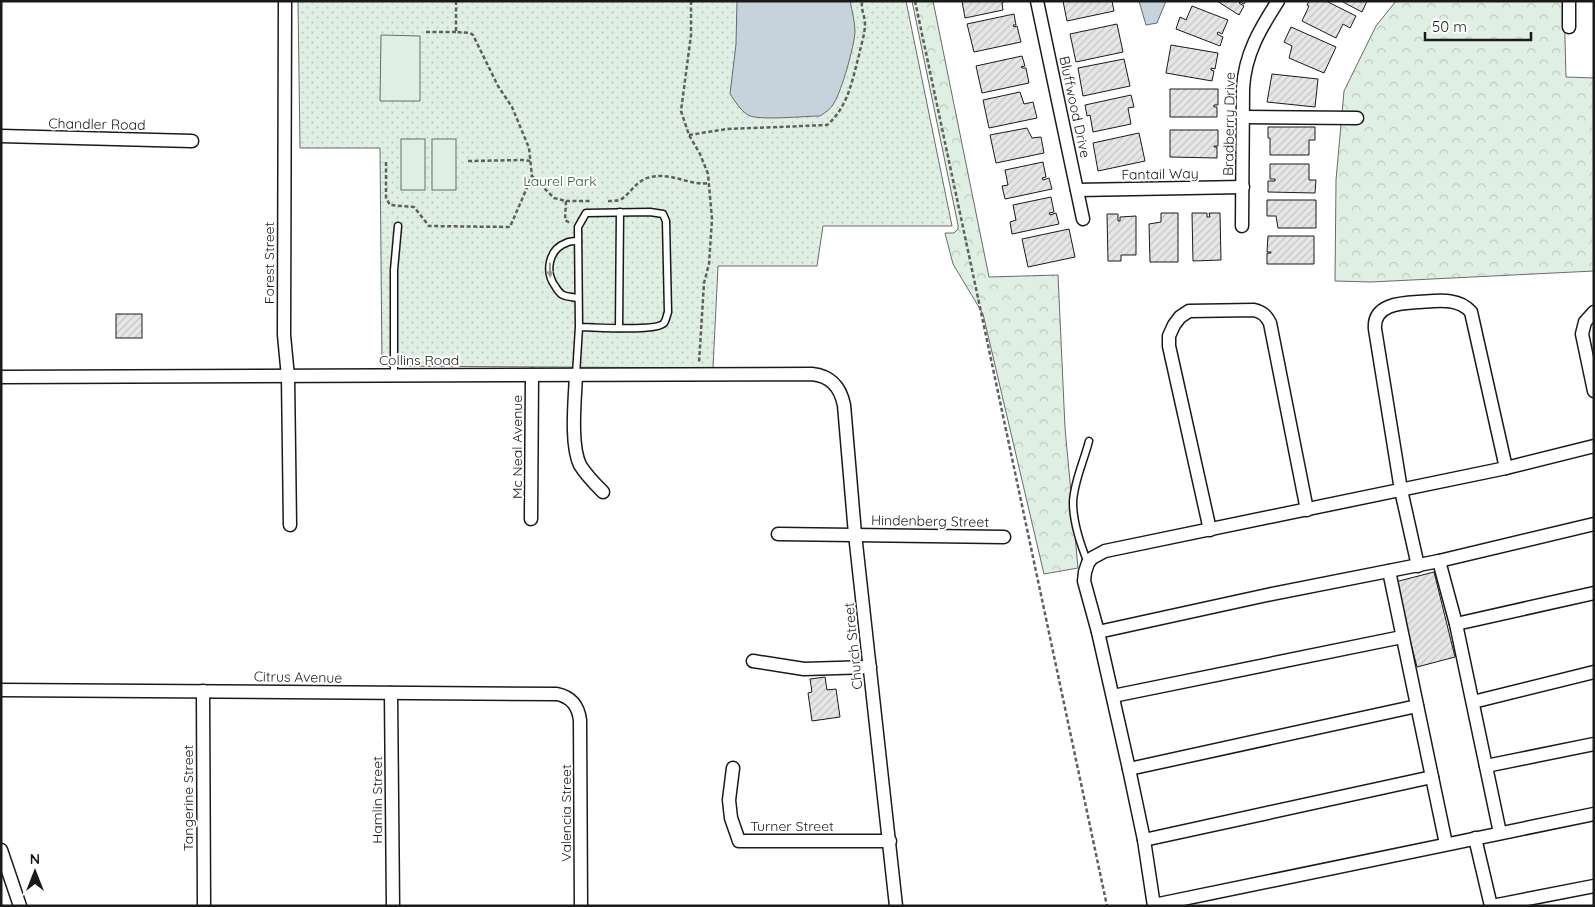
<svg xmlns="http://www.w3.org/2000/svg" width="1595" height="907" viewBox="0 0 1595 907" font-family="Quicksand,sans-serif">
<defs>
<pattern id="forest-crowns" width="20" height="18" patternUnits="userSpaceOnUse" patternTransform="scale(1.25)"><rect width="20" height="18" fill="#e0efe3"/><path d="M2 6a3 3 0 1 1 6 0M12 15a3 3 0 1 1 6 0" fill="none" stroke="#c0ccc2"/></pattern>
<pattern id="park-dots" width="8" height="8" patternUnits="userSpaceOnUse" patternTransform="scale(1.25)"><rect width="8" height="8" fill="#e0efe3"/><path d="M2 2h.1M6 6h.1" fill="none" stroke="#c0ccc2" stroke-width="1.8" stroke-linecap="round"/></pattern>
<pattern id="building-hatch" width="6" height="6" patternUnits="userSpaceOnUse" patternTransform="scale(1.25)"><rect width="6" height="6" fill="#e6e6e6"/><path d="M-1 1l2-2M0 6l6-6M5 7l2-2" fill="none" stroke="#c5c5c5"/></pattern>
</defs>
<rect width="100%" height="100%" fill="#fff"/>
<g fill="url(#forest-crowns)" stroke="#6a6a6a">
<polygon points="912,1 933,1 989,277 1058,275 1065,428 1078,568 1044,574 983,314 953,264 945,233 954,233 958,229 958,225"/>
<polygon points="1396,1 1564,1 1566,77 1594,78 1594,271 1371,282 1335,281 1336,180 1344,91 1376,26"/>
</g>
<polygon fill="url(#park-dots)" stroke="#6a6a6a" points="298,1 906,1 952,226 823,226 817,266 718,266 713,368 382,366 380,148 300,148"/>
<g fill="#e0efe3" stroke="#6a6a6a">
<polygon points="381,35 420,36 420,101 380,101"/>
<rect x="401" y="139" width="24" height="51"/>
<rect x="432" y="139" width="24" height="51"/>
</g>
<g fill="#c6d2dc" stroke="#6a6a6a">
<path d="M737,1H850C852,11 855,22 855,32C854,47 842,90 834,103C831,109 826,112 820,116C806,116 757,121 748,115C740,110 735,101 730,94L736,44Z"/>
<polygon points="1139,1 1166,1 1157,23 1146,25"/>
</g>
<g fill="url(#building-hatch)" stroke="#1a1a1a">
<polygon points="962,1 1003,1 1003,3 1002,3 1003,10 965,18"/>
<polygon points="1063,1 1112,1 1114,11 1067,21"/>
<polygon points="1217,1 1246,1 1244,4 1240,2 1239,3 1244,6 1239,15"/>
<polygon points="1309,1 1326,1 1356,16 1350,28 1343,24 1336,38 1302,21 1309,6 1307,5"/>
<polygon points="1341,1 1367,1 1362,12"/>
<polygon points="1192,6 1228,20 1222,34 1218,32 1217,34 1223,37 1220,46 1176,29 1180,17 1186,20"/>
<polygon points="1014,14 1016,25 1013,25 1014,27 1017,26 1021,42 974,52 967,24"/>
<polygon points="1117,24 1123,52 1076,62 1070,34"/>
<polygon points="1291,27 1336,47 1324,73 1289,58 1292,46 1284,42"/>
<polygon points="1171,45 1218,53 1215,69 1211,68 1211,70 1214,71 1212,81 1166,73"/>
<polygon points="1022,56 1025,66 1021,67 1022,68 1026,68 1029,83 982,93 976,66"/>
<polygon points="1124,59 1130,86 1083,96 1078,68"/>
<polygon points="1272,74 1318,79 1315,107 1267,102"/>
<polygon points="1170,89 1218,89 1218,105 1214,105 1214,107 1217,107 1217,117 1170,117"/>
<polygon points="1020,92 1024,104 1033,102 1037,118 989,128 983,100"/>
<polygon points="1131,95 1134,107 1128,108 1131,124 1093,132 1090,115 1087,116 1085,105"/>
<polygon points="1268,127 1315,127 1315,140 1309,140 1309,155 1270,155 1270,138 1268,138"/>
<polygon points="1027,128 1032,138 1041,137 1044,153 996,163 990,135"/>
<polygon points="1170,130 1218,130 1218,146 1214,146 1214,147 1217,147 1217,158 1170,157"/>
<polygon points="1139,133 1145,161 1098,171 1093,143"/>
<polygon points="1043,162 1046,177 1042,178 1043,180 1049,178 1052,189 1005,199 1002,186 1008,185 1005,170"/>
<polygon points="1270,164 1309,164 1309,180 1316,180 1315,193 1268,192 1268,181 1275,181 1275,179 1270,179"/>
<polygon points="1051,197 1054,212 1049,213 1050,215 1056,213 1059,224 1012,234 1010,222 1016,220 1013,205"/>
<polygon points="1267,200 1316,200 1316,228 1278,228 1276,216 1267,216"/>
<polygon points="1161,213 1178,213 1178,262 1150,262 1149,224 1161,222"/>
<polygon points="1192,213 1207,213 1207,217 1210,217 1209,213 1220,213 1221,260 1193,261"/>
<polygon points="1107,214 1118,214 1118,221 1120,221 1120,217 1136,216 1136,255 1121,255 1121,261 1108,261"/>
<polygon points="1069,229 1075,257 1028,267 1022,239"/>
<polygon points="1268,236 1314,236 1314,264 1267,264 1267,253 1271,253 1271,252 1267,252"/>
<rect x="116" y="314" width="26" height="24"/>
<polygon points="1434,572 1455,657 1417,667 1395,582"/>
<polygon points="825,677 827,690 836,689 840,717 812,721 808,693 812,692 810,679"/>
</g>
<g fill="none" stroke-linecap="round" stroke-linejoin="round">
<g stroke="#1a1a1a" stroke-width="9">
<g id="lane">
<path d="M578,241C574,241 569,241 566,243C548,250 545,272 555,286C557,289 559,293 563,295C567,297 573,297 578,298"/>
<polyline points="619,328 620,212"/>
<path d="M576,375L579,327L578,227L586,213L650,212L663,214L666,221L668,312C667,315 666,320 664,323C657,332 593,327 579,327"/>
<polyline points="394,376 394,270 398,226"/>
<path d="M1088,563C1081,546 1073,521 1073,502C1074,481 1084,461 1089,441"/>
</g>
</g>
<g stroke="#1a1a1a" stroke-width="15">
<g id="street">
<polyline points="285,1 284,335 288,377 290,525"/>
<polyline points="1037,1 1083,219"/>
<polyline points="1569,1 1569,27"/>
<polyline points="1243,117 1357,118"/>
<polyline points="1,136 192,141"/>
<polyline points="1077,190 1243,187"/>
<path d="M1242,226L1243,88C1245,54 1260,29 1278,1"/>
<polyline points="1594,312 1585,322 1582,334 1594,391"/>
<path d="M576,375C575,399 570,444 580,465C586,475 595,484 603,492"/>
<path d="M1,377L812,374C830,376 840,386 844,405L855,534L896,906"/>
<polyline points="531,519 532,375"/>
<path d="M1210,530L1169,346V336L1174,325L1180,317L1189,311L1254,310C1262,312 1266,315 1270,323L1307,510"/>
<polyline points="778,534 1004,537"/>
<polyline points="1439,561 1456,624 1500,833"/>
<path d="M1418,566L1401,490L1375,329C1373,304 1401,303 1419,302C1437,301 1458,297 1471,312L1506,468"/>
<polyline points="1389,571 1446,844"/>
<polyline points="1456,624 1594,593"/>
<polyline points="1098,632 1267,595 1439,561 1594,524"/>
<polyline points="753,661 804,669 870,667"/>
<path d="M1,690L557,694C571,697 578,705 580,720L581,906"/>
<polyline points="203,691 204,906"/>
<polyline points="391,693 393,906"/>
<polyline points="1113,696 1402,637"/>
<polyline points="1473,702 1594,672"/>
<polyline points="1486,766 1594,744"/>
<polyline points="733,768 729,800 731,818 739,841 890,841"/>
<polyline points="1129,769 1417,706"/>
<polyline points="1475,838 1491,906"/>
<polyline points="1144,840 1432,777"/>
<polyline points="1,850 20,906"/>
<polyline points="1154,905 1594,814"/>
<polyline points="1154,906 1144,840 1129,769 1098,632 1084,581 1085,572 1088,563 1092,558 1105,551 1506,468 1594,446"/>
<polyline points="1492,906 1594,886"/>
</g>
</g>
<g stroke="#5f5f5f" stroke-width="2.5" stroke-dasharray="4 2.5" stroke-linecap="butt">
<polyline points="456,1 456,32 470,33 473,35 498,86 512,107 529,148 532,176 554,198 566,201 565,220 570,223"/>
<polyline points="691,1 691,35 681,111 689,135 700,154 708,174 712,219 709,264 704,283 699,363"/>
<polyline points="915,1 1107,906"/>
<polyline points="426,32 456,32"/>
<path d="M689,135L727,129L827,125C848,107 852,81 859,55C861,45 865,34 865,24C865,16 861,11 862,1"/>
<polyline points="468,161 523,160 530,161"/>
<polyline points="386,162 386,198 390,205 414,207 429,226 510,227 532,176"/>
<polyline points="566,201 590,201"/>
<path d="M608,201C613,201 620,201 623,198C633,190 637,180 651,177C671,172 690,186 709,183"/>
</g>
<use href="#lane" stroke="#fff" stroke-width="6"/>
<use href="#street" stroke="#fff" stroke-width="12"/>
</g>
<defs><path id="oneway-solid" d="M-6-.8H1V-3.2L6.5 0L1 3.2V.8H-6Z" transform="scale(1.25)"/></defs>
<use fill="#989898" href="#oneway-solid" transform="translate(550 270) rotate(88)"/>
<g text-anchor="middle" stroke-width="4" stroke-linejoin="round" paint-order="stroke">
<g font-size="14" fill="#1a1a1a" stroke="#fff">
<text transform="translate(1075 107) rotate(78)" y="5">Bluffwood Drive</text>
<text transform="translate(97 124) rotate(1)" y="5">Chandler Road</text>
<text transform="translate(1229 124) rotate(-89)" y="5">Bradberry Drive</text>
<text transform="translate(1160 174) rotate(-1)" y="5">Fantail Way</text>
<text transform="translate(269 263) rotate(-90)" y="5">Forest Street</text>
<text x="419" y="365">Collins Road</text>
<text transform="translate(517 447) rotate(-90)" y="5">Mc Neal Avenue</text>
<text transform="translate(930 521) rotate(1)" y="5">Hindenberg Street</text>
<text transform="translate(853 646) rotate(-96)" y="5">Church Street</text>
<text transform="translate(298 677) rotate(1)" y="5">Citrus Avenue</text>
<text transform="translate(188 798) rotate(-90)" y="5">Tangerine Street</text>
<text transform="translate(377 800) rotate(-90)" y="5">Hamlin Street</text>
<text transform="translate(566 813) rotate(-90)" y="5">Valencia Street</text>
<text x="792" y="831">Turner Street</text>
</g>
<g font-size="14" fill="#2b5a34" stroke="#fff">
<text x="560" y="186">Laurel Park</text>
</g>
</g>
<rect width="1595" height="907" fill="none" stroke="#1a1a1a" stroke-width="5"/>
<g transform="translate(35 872)" stroke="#ffffff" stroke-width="4" paint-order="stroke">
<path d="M0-4L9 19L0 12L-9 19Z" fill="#1a1a1a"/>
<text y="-8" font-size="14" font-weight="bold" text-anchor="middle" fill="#1a1a1a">N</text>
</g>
<path d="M1425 32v8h106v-8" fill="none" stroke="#1a1a1a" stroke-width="2.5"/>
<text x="1432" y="32" font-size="15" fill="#1a1a1a" stroke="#ffffff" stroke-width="4" paint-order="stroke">50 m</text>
</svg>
